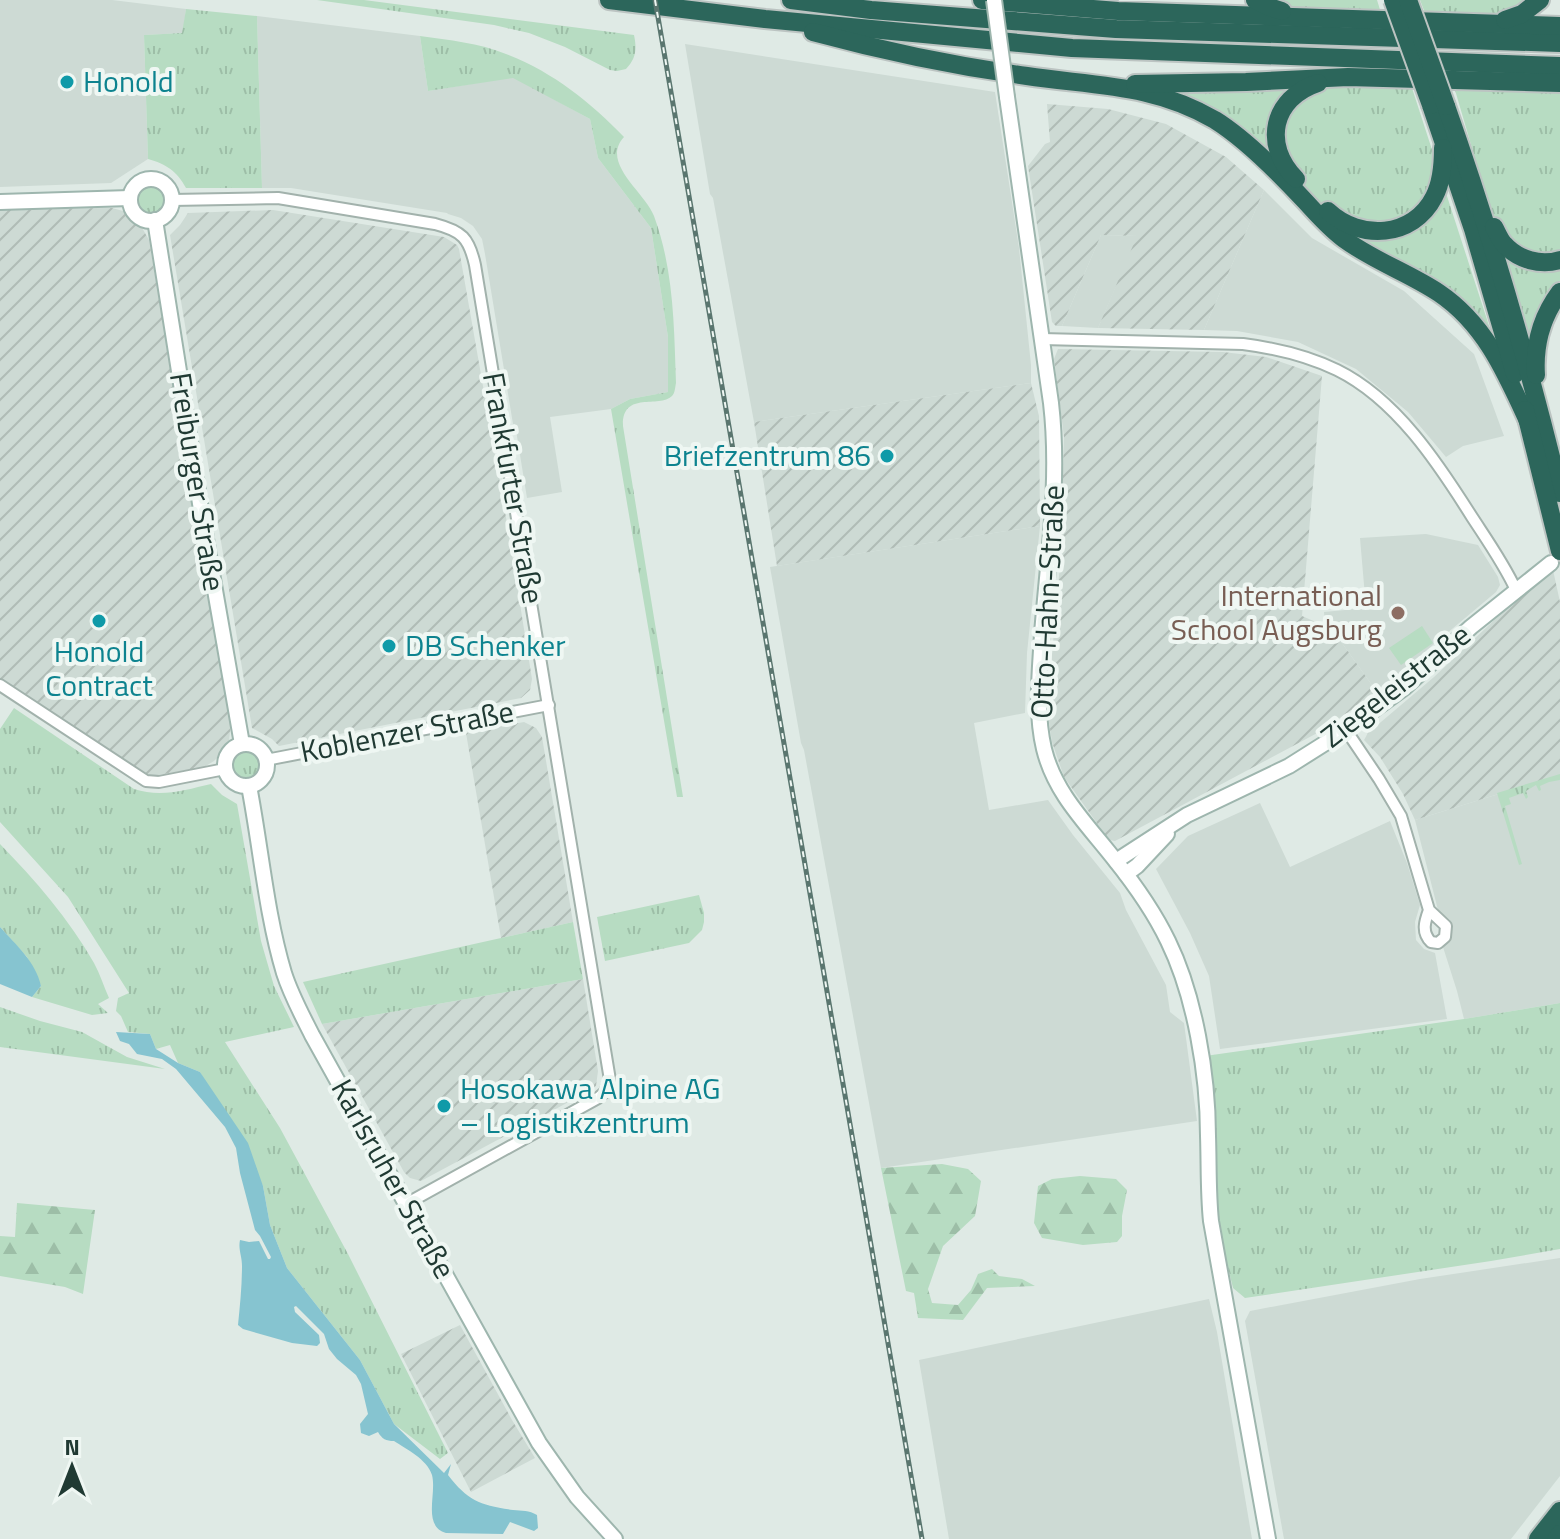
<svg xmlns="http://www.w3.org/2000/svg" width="1560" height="1539" viewBox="0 0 1560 1539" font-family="'Titillium Web',sans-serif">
<defs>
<pattern id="industrial-furrows" width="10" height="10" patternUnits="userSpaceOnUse" patternTransform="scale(2)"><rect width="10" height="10" fill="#cddad4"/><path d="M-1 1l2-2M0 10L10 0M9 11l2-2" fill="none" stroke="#b0bcb6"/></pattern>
<pattern id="grass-tufts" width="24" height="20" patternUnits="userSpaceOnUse" patternTransform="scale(2)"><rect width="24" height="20" fill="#b7dcc2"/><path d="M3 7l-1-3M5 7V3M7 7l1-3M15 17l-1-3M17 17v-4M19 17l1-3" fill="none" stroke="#9dbea7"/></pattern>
<pattern id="forest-firs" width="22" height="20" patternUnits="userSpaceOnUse" patternTransform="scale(2)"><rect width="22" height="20" fill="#b7dcc2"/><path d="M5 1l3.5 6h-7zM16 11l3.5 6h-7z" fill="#9dbea7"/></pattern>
</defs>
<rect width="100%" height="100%" fill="#dfeae5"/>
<g fill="#cddad4">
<polygon points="0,0 112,0 186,9 183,33 144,35 148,159 111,183 0,187"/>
<polygon points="257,16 420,36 428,91 513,77 590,119 598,158 651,228 668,337 668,392 630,399 611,409 550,417 562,492 527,498 515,424 513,424 485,254 482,239 473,226 461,218 448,214 447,213 291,188 262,188"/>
<polygon points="685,44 995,92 1019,248 1031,365 1031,383 754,422 713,198 710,194"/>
<polygon points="1264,190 1312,238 1404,291 1474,354 1504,436 1463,446 1446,457 1408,412 1356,369 1298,342 1237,331 1204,330"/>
<polygon points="1101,235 1138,236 1098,328 1062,326"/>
<polygon points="1040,526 1027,653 1025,713 974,723 989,810 1048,800 1073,835 1120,893 1126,910 1166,985 1170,1012 1184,1023 1197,1121 881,1168 804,750 801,743 770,567"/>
<polygon points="1426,534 1478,545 1498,577 1500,585 1496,592 1377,692 1332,629 1325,626 1324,612 1366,608 1360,538"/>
<polygon points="1560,775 1560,1003 1464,1019 1457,991 1443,947 1452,937 1450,920 1438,910 1415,820"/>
<polygon points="1260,803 1290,867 1390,821 1407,863 1420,905 1415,922 1416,940 1424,949 1435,953 1447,1019 1220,1049 1209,976 1190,933 1156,869 1188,836"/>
<polygon points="1560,1258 1560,1476 1511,1539 1284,1539 1245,1321 1250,1311 1420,1279"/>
<polygon points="1209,1299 1217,1332 1252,1539 949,1539 919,1360"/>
</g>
<g fill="url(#industrial-furrows)">
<polygon points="1047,104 1108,109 1166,124 1226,157 1264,190 1204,330 1098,328 1137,236 1101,235 1062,326 1056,326 1052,322 1028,166 1045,144 1050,142"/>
<polygon points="112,208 123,211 137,222 141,226 149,240 231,723 229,741 226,749 214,761 204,767 152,776 136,770 0,678 0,209"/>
<polygon points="273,210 444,237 457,245 459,249 508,529 532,679 530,690 521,698 279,746 272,739 252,728 170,235 180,225 188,213"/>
<polygon points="1058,349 1223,352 1266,357 1322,376 1302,616 1332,629 1377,692 1321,731 1115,841 1109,840 1064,777 1052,742 1047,709 1060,565 1064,437 1054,359"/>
<polygon points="1031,383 1039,416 1040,526 777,566 754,422"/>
<polygon points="1553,570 1560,602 1560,775 1415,820 1403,794 1380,757 1364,740 1368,733 1434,677 1526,590"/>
<polygon points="524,722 536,728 542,737 573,922 501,938 466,733"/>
<polygon points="583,979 598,1071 596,1086 591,1090 421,1181 410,1178 404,1172 322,1024"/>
<polygon points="460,1325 512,1420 535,1458 471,1492 401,1354"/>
</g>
<g fill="url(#grass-tufts)">
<path d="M317,0H364L634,35C637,49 636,59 626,69L617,71L610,70L565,47L529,33L494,25Z"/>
<polygon points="1256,0 1377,0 1381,13 1297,11"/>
<polygon points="1420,0 1535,0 1510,14 1425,13"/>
<path d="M186,9L257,16L262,188H186C177,171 166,164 148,159L144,35L182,33Z"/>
<path d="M420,36C449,40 479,43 506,54C553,72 590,102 624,137C600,163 645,192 654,216C674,270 674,327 676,383C675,388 675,393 672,396C659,409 622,390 623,426L683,797H677L611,409L630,399L668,392V337L651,228L598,158L590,119L513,78L428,91Z"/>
<polygon points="1381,86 1412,88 1493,338 1348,236 1274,168 1160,92"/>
<polygon points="1455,90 1560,93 1560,284 1532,357 1524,327 1525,319 1515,287 1510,278"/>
<circle cx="151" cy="199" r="14"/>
<path d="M14,708L134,789C161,798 185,790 211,784L222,795L237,804L261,941L274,986L294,1027L225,1042L280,1128L348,1254L448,1453L440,1459L394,1424L360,1360L287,1268L270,1225L263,1186L200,1072L178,1063L170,1045L156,1049L150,1034L128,1032L121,1016L116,1011L118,998L129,993L68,897L0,822V729Z"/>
<circle cx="245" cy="765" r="15"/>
<polygon points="1560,774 1560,780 1549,782 1540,786 1541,790 1539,791 1536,785 1526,791 1528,797 1526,799 1523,793 1509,798 1511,804 1505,806 1522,864 1519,865 1497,793"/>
<path d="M0,844C35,880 69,919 94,963C100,974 104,987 109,998L98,1004L108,1013L92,1015L32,997L41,986L27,957L0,927Z"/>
<polygon points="699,895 704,913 704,922 702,930 689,943 605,961 597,917"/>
<polygon points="573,922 583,979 322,1024 303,982"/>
<polygon points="1560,1003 1560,1249 1491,1261 1245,1298 1233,1288 1215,1214 1212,1180 1215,1129 1205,1056 1464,1019"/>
<polygon points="0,1007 40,1021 82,1032 127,1057 165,1069 0,1047"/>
</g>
<g fill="url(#forest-firs)">
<polygon points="942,1164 968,1169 981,1181 975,1216 943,1246 928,1289 932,1303 958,1305 971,1290 978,1274 992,1269 999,1276 1022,1279 1035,1286 987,1288 963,1320 918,1318 914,1293 906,1291 881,1168"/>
<polygon points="1080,1176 1116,1179 1127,1190 1122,1216 1122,1236 1117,1242 1083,1245 1042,1238 1034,1223 1038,1186 1052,1179"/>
<polygon points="17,1203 95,1210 83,1294 65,1287 0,1276 0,1236 15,1237"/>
</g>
<polygon fill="#b7dcc2" points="1422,626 1433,643 1401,665 1389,648"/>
<g fill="#86c4d0">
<path d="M0,927C16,945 36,962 41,986L32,997L0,984Z"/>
<path d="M116,1032L150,1034L156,1049L178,1063L200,1072L248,1143L263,1186L270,1225L287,1268L360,1360L394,1424L444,1473L451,1464L448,1475C468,1501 480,1505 513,1510C522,1511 529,1510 537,1515L538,1528L534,1531L510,1522L503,1534L446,1533C422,1526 437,1494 432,1475C427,1459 406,1449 394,1441C386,1441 382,1439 378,1432L369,1436L361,1433L360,1424L368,1414L361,1384L356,1375L337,1359L329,1349L324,1334L296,1306L294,1307L295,1312L319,1335L320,1343L317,1346L292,1343L243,1329L238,1325C240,1305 242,1286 242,1266C242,1256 238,1249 240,1240L249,1242L259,1241L268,1259H270L271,1257L260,1236L255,1230L240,1173L236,1148L225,1127L176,1069L162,1059L137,1054L129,1044L120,1041Z"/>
</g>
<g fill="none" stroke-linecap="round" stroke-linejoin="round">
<g stroke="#a2b2ac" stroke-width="14">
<g id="street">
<path d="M172,200L278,198L435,224C462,231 469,238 475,265L610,1080L605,1092L598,1098L406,1204"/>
<path d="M1042,339L1243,344C1274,348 1308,356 1337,370C1396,399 1438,463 1472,517C1487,540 1504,564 1516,590"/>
<polyline points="0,685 146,781 159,782 225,769"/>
<path d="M1346,730L1379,779L1401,816L1429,910L1446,926L1445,937L1438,943L1431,942C1421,932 1425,921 1429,910"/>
<polyline points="266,760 549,705"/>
</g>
</g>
<g stroke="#9eb6ae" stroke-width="18">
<g id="secondary">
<path d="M1007,97L1051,403C1060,480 1048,557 1042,634C1040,671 1035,711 1044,749C1055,794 1087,824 1115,860C1135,885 1154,912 1168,941C1195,996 1208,1075 1208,1136C1209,1165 1208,1192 1211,1221L1268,1539"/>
<circle cx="151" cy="200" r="21"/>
<polyline points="0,202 130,198"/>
<polyline points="155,220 202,516 242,744"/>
<circle cx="246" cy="765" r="21"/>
<path d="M249,786C261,848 266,913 284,973C291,995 302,1015 312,1035L539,1443L577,1497L615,1539"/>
<polyline points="1116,861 1187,815 1289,766 1346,730 1404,688 1471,627 1551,563"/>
<polyline points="1126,874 1137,866 1167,834"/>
</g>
</g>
<g stroke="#bcc4c2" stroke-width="22">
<g id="highway">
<polyline points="609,0 765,19 1072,48 1560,66"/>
<polyline points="791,0 871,10 1116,29 1560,43"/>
<polyline points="982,0 1118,11 1560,26"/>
<polyline points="1255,0 1269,7 1282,11"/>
<polyline points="1505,20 1522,14 1540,0"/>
<path d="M813,32C883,51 955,66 1027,76C1094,86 1154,84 1215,120C1247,140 1280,174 1305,201C1318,215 1329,228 1344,239C1374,261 1409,273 1439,293C1485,324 1506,373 1528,421"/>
<polyline points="1135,84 1246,82 1348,77 1560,83"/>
<polyline points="1431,105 1473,229 1515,374"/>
<path d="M1446,106C1491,233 1528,362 1560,493"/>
<path d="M1296,179C1262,145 1272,98 1318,83"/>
<path d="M1328,211C1360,241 1413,238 1434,197C1442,182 1443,165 1443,148"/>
<path d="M1494,227C1497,232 1500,240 1504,244C1518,260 1541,266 1560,260"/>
<path d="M1536,375C1534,345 1542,316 1560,292"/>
<polyline points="1525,410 1560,551"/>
<polyline points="1538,1539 1560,1511"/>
<polyline points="1556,1539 1560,1534"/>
</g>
</g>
<use href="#street" stroke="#fff" stroke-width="10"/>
<use href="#secondary" stroke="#fff" stroke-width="14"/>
<use href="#highway" stroke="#2c665b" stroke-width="18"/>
<g stroke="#5a766f" stroke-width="5">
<polyline id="rail" points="655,0 922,1539"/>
</g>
<use href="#rail" stroke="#eff7f3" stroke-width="2" stroke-dasharray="6" stroke-linecap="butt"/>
<g stroke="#9eb6ae" stroke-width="18" stroke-linecap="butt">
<polyline id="secondary-bridge" points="994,0 1007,97"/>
</g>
<g stroke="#bcc4c2" stroke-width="22" stroke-linecap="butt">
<g id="highway-bridge">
<polyline points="1393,0 1431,105"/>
<polyline points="1408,0 1446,106"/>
</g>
</g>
<use href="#secondary-bridge" stroke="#fff" stroke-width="14"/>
<use href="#highway-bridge" stroke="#2c665b" stroke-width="18"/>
</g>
<g fill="#0f9aa8" stroke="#eff7f3" stroke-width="3">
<circle cx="67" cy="82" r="8"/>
<circle cx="887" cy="456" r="8"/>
<circle cx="99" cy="621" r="8"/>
<circle cx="389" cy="646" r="8"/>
<circle cx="444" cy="1106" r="8"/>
</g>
<circle fill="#8d6e63" stroke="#eff7f3" stroke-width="3" cx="1398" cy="613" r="8"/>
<g text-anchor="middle" stroke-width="8" stroke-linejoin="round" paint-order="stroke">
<g font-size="30" fill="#0d838f" stroke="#eff7f3" text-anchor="start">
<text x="83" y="92">Honold</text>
<text x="871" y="466" text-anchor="end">Briefzentrum 86</text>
<text x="405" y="656">DB Schenker</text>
<text x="99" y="662" text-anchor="middle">Honold<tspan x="99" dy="34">Contract</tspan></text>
<text x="460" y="1099">Hosokawa Alpine AG<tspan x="460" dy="34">– Logistikzentrum</tspan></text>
</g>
<g font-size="30" fill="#203a33" stroke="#eff7f3">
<text transform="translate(197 482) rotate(81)" y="10">Freiburger Straße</text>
<text transform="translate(513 488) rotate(80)" y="10">Frankfurter Straße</text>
<text transform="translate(1048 602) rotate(-87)" y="10">Otto-Hahn-Straße</text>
<text transform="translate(1396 686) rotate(-38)" y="10">Ziegeleistraße</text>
<text transform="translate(407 732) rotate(-11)" y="10">Koblenzer Straße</text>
<text transform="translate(393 1179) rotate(61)" y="10">Karlsruher Straße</text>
</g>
<g font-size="30" fill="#785e54" stroke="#eff7f3" text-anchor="end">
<text x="1382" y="606">International<tspan x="1382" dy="34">School Augsburg</tspan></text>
</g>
</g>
<g transform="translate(72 1467)" stroke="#eff7f3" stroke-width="6" paint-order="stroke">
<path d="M0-6L14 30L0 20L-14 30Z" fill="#203a33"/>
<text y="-12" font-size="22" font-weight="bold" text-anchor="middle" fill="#203a33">N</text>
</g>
</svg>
